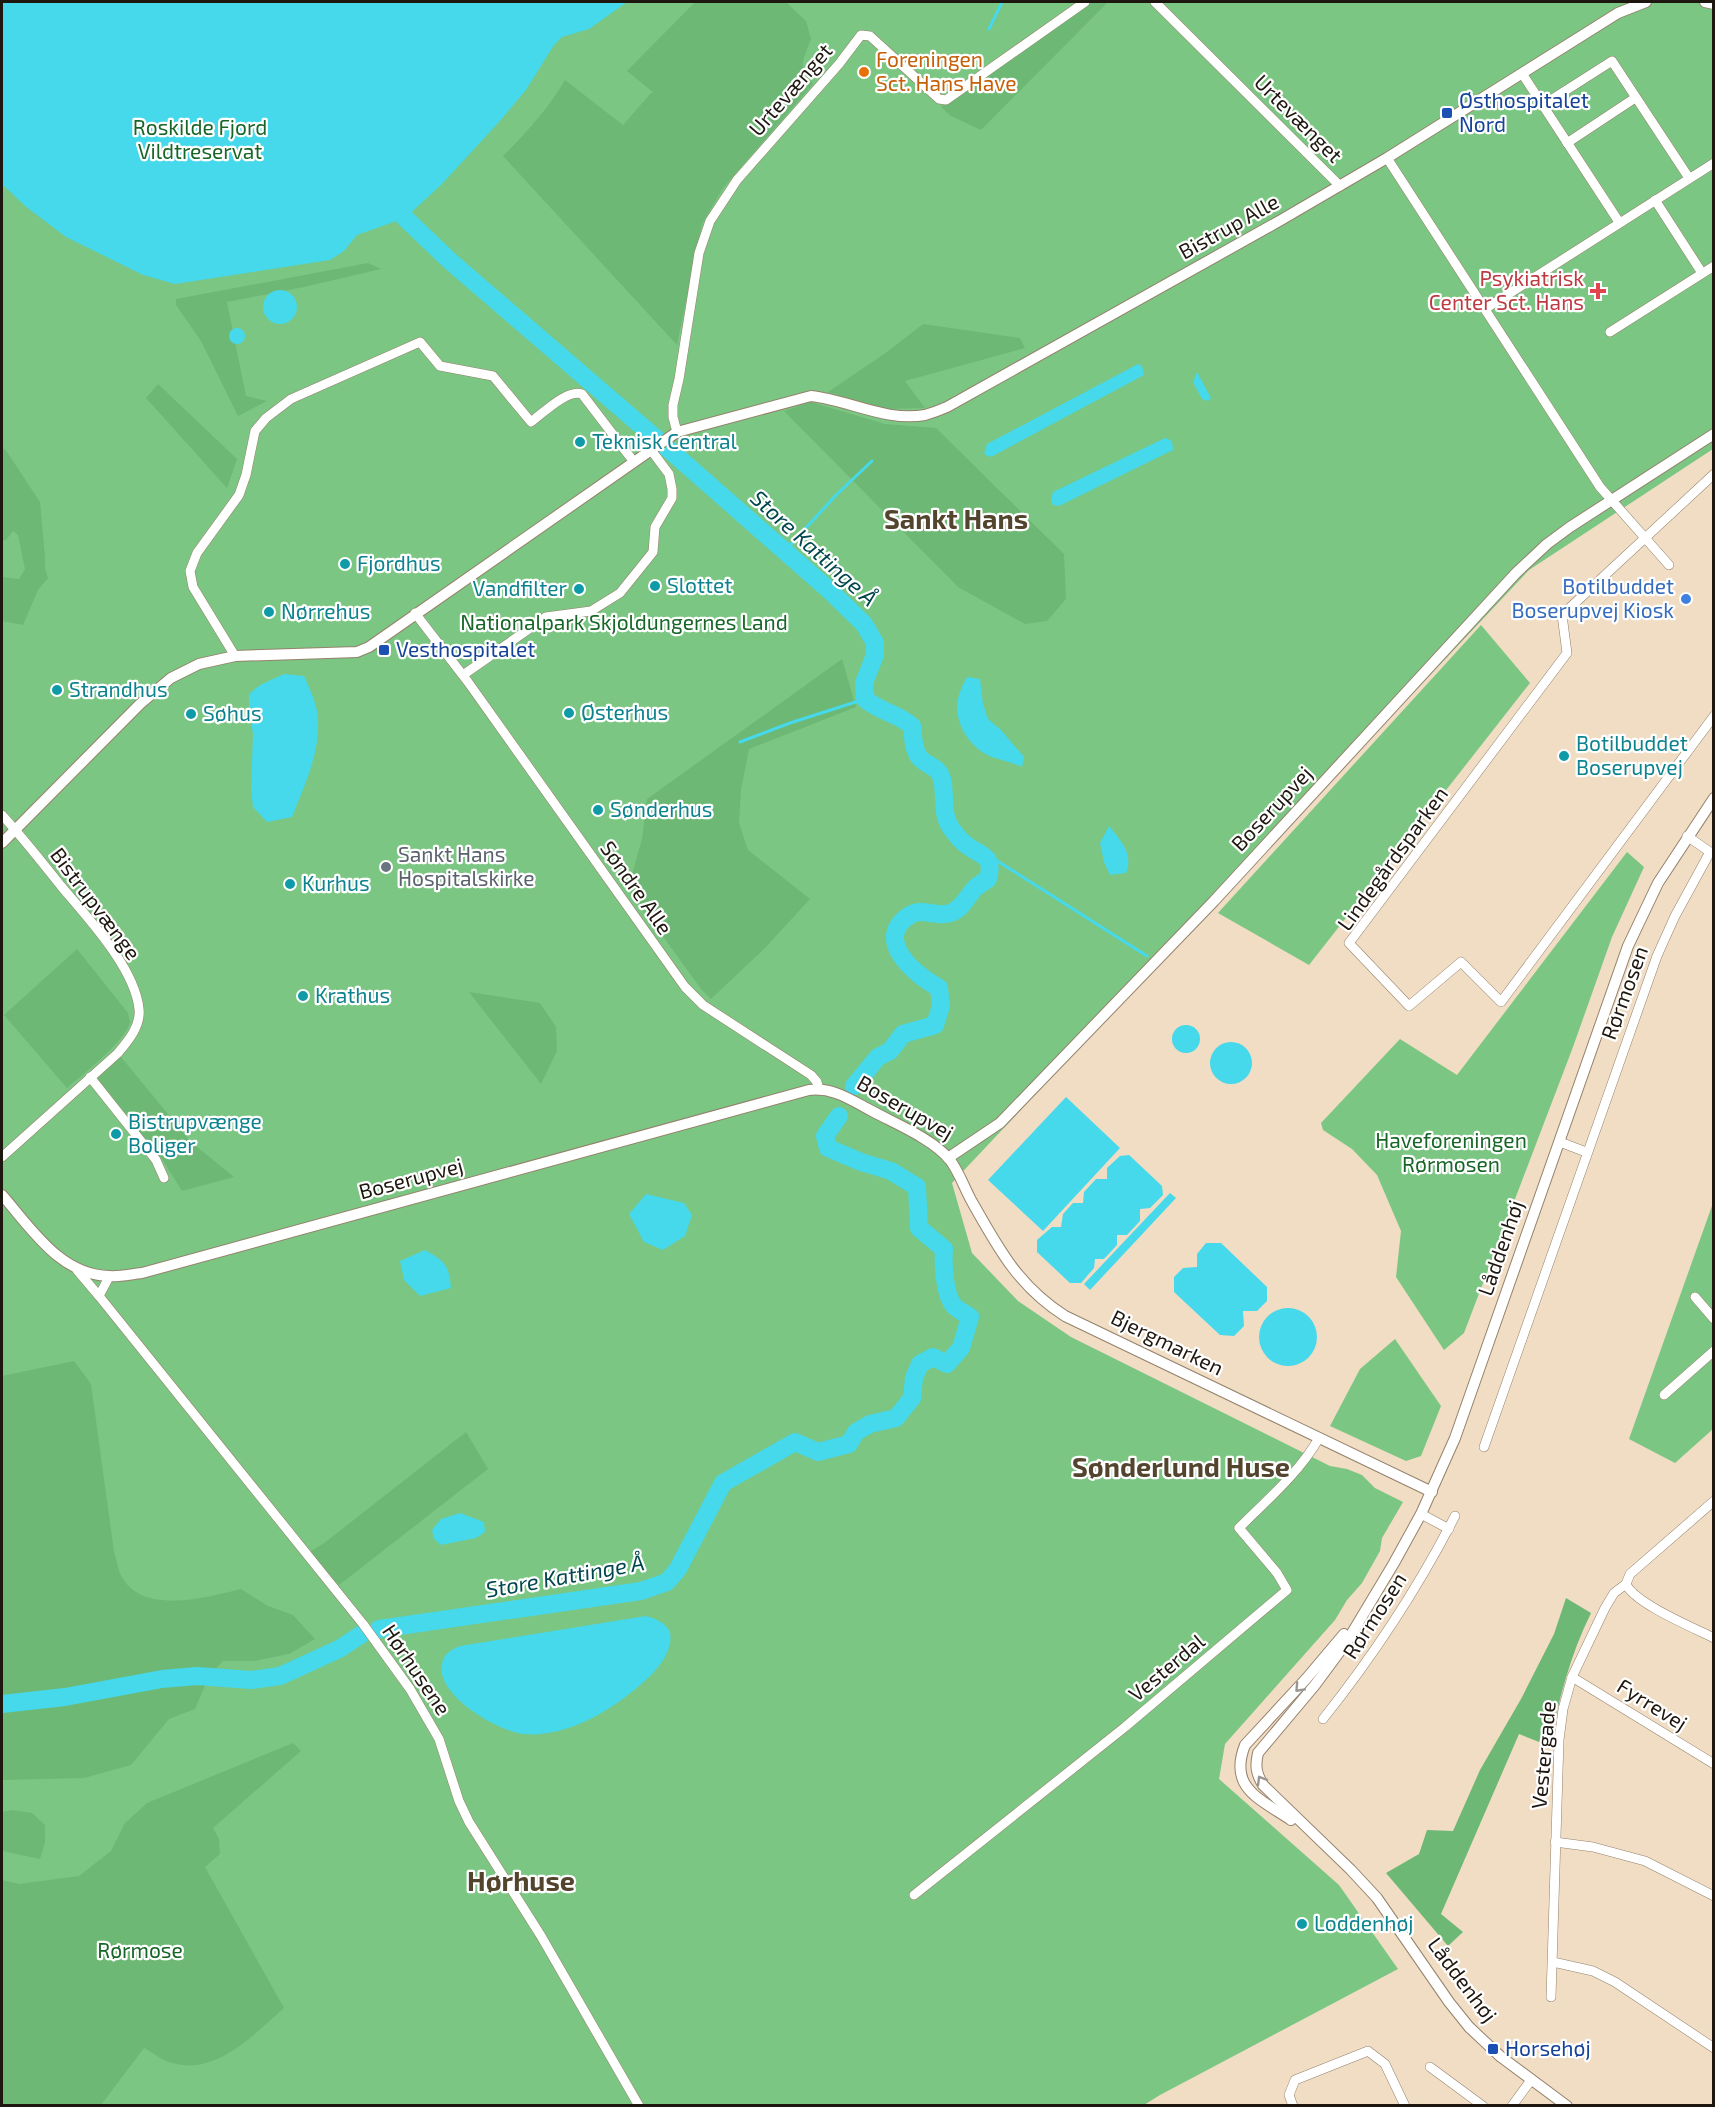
<svg xmlns="http://www.w3.org/2000/svg" width="1715" height="2107" viewBox="0 0 1715 2107" font-family="'Exo 2',sans-serif">
<rect width="100%" height="100%" fill="#f0ddc4"/>
<g fill="#7cc683">
<polygon points="2,2 1713,2 1713,449 1529,570 952,1183 972,1253 1018,1301 1071,1337 1330,1466 1347,1469 1362,1475 1375,1488 1403,1502 1382,1538 1380,1551 1362,1583 1347,1600 1335,1620 1225,1744 1219,1779 1339,1885 1398,1969 1160,2095 1144,2105 2,2106"/>
<polygon points="1481,625 1530,683 1309,965 1218,913"/>
<polygon points="1627,852 1644,867 1612,937 1573,1047 1464,1333 1444,1350 1396,1277 1401,1231 1377,1175 1352,1149 1323,1130 1321,1123 1400,1039 1457,1075"/>
<polygon points="1713,1203 1713,1429 1675,1463 1629,1439"/>
<polygon points="1395,1339 1441,1406 1421,1456 1406,1461 1330,1426 1360,1369"/>
</g>
<g fill="#6db874">
<path d="M695,2H786L806,21L811,39C803,61 797,65 813,84L723,188L702,224L677,345L503,156C527,132 548,109 565,80L623,125L651,93H654L627,71Z"/>
<polygon points="1090,2 1108,2 981,130 951,116 941,107"/>
<polygon points="368,263 381,269 304,287 227,302 246,396 267,401 238,416 201,341 176,305 176,299"/>
<polygon points="923,324 1020,338 1025,348 905,381 925,408 887,409 828,392 887,352"/>
<polygon points="158,384 237,459 227,488 146,398"/>
<polygon points="811,402 885,424 936,428 1064,554 1066,599 1047,621 1025,624 958,587 784,411"/>
<polygon points="2,447 7,452 40,502 45,557 45,568 48,578 38,590 23,625 2,621 2,577 19,579 25,569 18,535 13,531 6,540 2,541"/>
<polygon points="842,659 856,707 749,749 741,790 739,823 748,850 810,899 765,948 711,999 701,989 628,888 642,839 647,799"/>
<path d="M77,949L128,1013C128,1014 130,1021 130,1022C126,1041 82,1075 67,1088L4,1015Z"/>
<polygon points="469,992 540,1003 556,1027 557,1051 541,1084"/>
<polygon points="121,1057 191,1142 234,1177 182,1191 162,1159 96,1080"/>
<path d="M74,1361L91,1384L114,1552C117,1560 118,1572 123,1579C146,1615 208,1597 241,1589L268,1606L293,1615L315,1639L289,1654L254,1661H223L209,1676L195,1709L169,1719L131,1765L84,1778L2,1780V1376Z"/>
<polygon points="466,1432 488,1469 339,1585 309,1552 323,1544"/>
<path d="M1566,1598L1591,1613C1570,1655 1559,1700 1549,1746L1519,1734L1441,1914L1463,1932L1448,1946L1386,1873L1419,1854L1427,1830L1453,1831L1480,1770L1521,1699L1554,1634Z"/>
<path d="M293,1743L301,1751L213,1828L219,1839L220,1854L205,1867L284,2008C252,2036 212,2081 164,2060C157,2057 151,2051 144,2048L101,2105H2V1880L19,1884L79,1876L111,1851L125,1823L147,1803Z"/>
<polygon points="12,1810 32,1813 45,1825 45,1842 40,1859 2,1851 2,1812"/>
</g>
<g fill="#46d8eb">
<polygon points="2,2 627,2 589,29 562,37 554,45 526,90 499,122 441,185 405,218 357,235 344,251 330,260 175,284 143,275 66,237 25,206 2,184"/>
<circle cx="280" cy="307" r="17"/>
<circle cx="237" cy="336" r="8"/>
<polygon points="1138,364 1142,366 1144,375 991,457 984,454 987,444"/>
<polygon points="1197,372 1211,398 1208,401 1202,399 1193,382"/>
<polygon points="1165,438 1172,441 1173,450 1059,506 1053,505 1051,500 1053,492"/>
<path d="M284,674L304,676C309,687 315,700 317,711C323,747 305,784 292,817L267,822L253,807L251,789L253,734L249,710V694L260,685Z"/>
<path d="M967,677L980,679L983,704L988,719L1001,730L1024,757L1022,767C1013,763 1005,761 995,758C975,752 958,731 957,708C957,697 962,686 967,677Z"/>
<path d="M1109,826C1121,841 1134,854 1126,873L1110,875L1104,862L1100,843Z"/>
<circle cx="1186" cy="1039" r="14"/>
<circle cx="1231" cy="1063" r="21"/>
<polygon points="1066,1097 1120,1148 1043,1231 988,1180"/>
<polygon points="1129,1155 1162,1186 1163,1195 1150,1208 1140,1209 1140,1221 1127,1235 1117,1235 1117,1245 1104,1259 1095,1259 1094,1268 1081,1283 1070,1283 1037,1252 1037,1240 1052,1227 1061,1227 1063,1214 1073,1203 1083,1203 1084,1192 1096,1179 1107,1179 1107,1168 1120,1156"/>
<polygon points="1170,1193 1176,1198 1090,1290 1084,1284"/>
<polygon points="646,1194 684,1203 692,1215 685,1236 663,1250 644,1242 629,1214"/>
<polygon points="1206,1243 1221,1243 1267,1287 1267,1301 1257,1311 1243,1311 1244,1326 1234,1336 1220,1335 1174,1292 1174,1277 1183,1268 1197,1267 1197,1254"/>
<path d="M425,1250C444,1261 449,1264 451,1288L420,1296L404,1280L400,1261Z"/>
<circle cx="1288" cy="1337" r="29"/>
<polygon points="460,1513 484,1522 485,1532 476,1538 441,1545 434,1539 432,1530 441,1519"/>
<path d="M646,1616C656,1619 665,1622 670,1632C674,1653 654,1674 639,1686C609,1712 565,1738 523,1734C498,1731 435,1695 442,1664C444,1653 451,1650 460,1646Z"/>
</g>
<g fill="none" stroke-linecap="round" stroke-linejoin="round">
<g stroke="#46d8eb" stroke-width="3">
<polyline points="989,29 1002,2"/>
<polyline points="785,551 836,495 872,461"/>
<polyline points="740,742 790,723 865,699"/>
<polyline points="988,858 999,862 1147,956"/>
</g>
<g stroke="#46d8eb" stroke-width="18">
<path d="M405,218L450,261L673,453L829,590L864,624L875,643V655L864,683L865,699C882,713 895,712 912,726C913,736 913,748 919,757C927,767 937,764 942,779C946,794 941,814 951,828C955,833 959,839 964,843C980,857 995,853 988,879C984,882 980,884 976,887C968,895 962,910 950,913C936,918 923,907 910,915C872,939 915,975 939,988L941,1006L935,1025L903,1034L890,1051L878,1057L854,1086"/>
<path d="M379,1629L641,1591L667,1582L678,1569L723,1483L795,1442L818,1452L849,1444L856,1432L870,1424L896,1418L912,1398L914,1378L920,1364L933,1357L947,1364L961,1348L970,1317C966,1314 958,1310 954,1306C944,1294 943,1263 944,1249L919,1228L917,1187L891,1171L861,1162L828,1148L825,1136L839,1116"/>
<polyline points="2,1704 65,1697 162,1679 197,1676 251,1680 280,1676 339,1649 362,1634"/>
</g>
<g stroke="#94826c" stroke-width="10">
<g id="minor">
<polyline points="1155,2 1340,186"/>
<polyline points="1523,75 1619,222"/>
<polyline points="1543,105 1612,61 1689,178"/>
<polyline points="1567,143 1635,98"/>
<polyline points="1387,158 1600,487 1669,565"/>
<polyline points="1655,200 1702,273"/>
<polyline points="1485,309 1714,163"/>
<polyline points="1610,332 1714,266"/>
<polyline points="677,432 673,417 673,405 679,379 699,253 710,221 737,180 839,64 861,35 870,36 939,99 946,100 1085,2"/>
<polyline points="1714,474 1562,615 1567,653 1349,943 1409,1006 1461,962 1501,1002 1714,716"/>
<polyline points="415,613 468,682 685,987 703,1005 811,1075 817,1082 819,1089"/>
<path d="M235,656L193,587L190,571L197,553L239,495L246,475L255,431L266,418L291,399L420,342L440,366L493,376L531,422C543,413 567,389 582,394L634,462"/>
<polyline points="463,675 546,617 591,611 620,593 653,552 655,527 672,498 672,489 669,474 651,450"/>
<path d="M2,815C23,838 42,862 61,886C87,917 135,968 139,1009C141,1026 128,1041 118,1053L2,1157"/>
<polyline points="90,1077 156,1160 164,1178"/>
<polyline points="1560,1142 1586,1152"/>
<polyline points="77,1270 99,1296"/>
<polyline points="109,1277 99,1296 363,1624 410,1689 439,1739 459,1801 469,1822 541,1936 639,2106"/>
<polyline points="1695,1297 1714,1319"/>
<polyline points="1664,1395 1714,1351"/>
<polyline points="1484,1447 1657,956 1675,916 1710,852 1687,836"/>
<polyline points="1421,1514 1449,1529"/>
<path d="M1626,1584C1634,1603 1694,1628 1714,1638"/>
<polyline points="1572,1677 1714,1764"/>
<path d="M1323,1719C1374,1655 1418,1588 1455,1516"/>
<polyline points="1555,1842 1593,1847 1645,1861 1714,1896"/>
<path d="M914,1895L1125,1727L1287,1590L1277,1573L1239,1528C1267,1500 1299,1473 1319,1438"/>
<polyline points="1553,1962 1593,1971 1615,1982 1714,2048"/>
<polyline points="1551,1997 1559,1740 1563,1709 1572,1677 1605,1608 1614,1593 1626,1584 1630,1574 1714,1501"/>
<polyline points="1430,2067 1483,2106"/>
<polyline points="1293,2106 1289,2095 1295,2080 1368,2051 1385,2064 1405,2106"/>
<polyline points="1512,2106 1531,2080"/>
</g>
</g>
<g stroke="#94826c" stroke-width="12">
<g id="tertiary">
<polyline points="1705,2 1714,4"/>
<path d="M2,843L140,704L171,678L199,664L235,656L357,652L369,647L677,432L811,396C849,400 886,422 925,415C932,413 940,410 947,407L1281,220L1387,158L1618,13L1646,2"/>
<polyline points="948,1158 1000,1123 1214,901 1516,573 1547,544 1570,527 1714,434"/>
<path d="M2,1195C31,1228 60,1275 109,1276C120,1277 131,1274 142,1273L809,1090C833,1087 851,1100 872,1111C896,1124 933,1139 950,1160C959,1172 964,1187 971,1200C998,1248 1018,1286 1065,1316L1432,1492"/>
<path d="M1291,1820C1260,1799 1228,1788 1245,1745L1306,1679L1344,1634"/>
<path d="M1567,2106L1501,2057L1469,2027L1449,2002L1377,1898L1351,1870L1263,1785C1256,1773 1255,1766 1258,1753L1315,1685L1346,1643L1394,1563L1421,1514L1455,1438L1628,946L1658,883L1714,798"/>
</g>
</g>
<use href="#minor" stroke="#fff" stroke-width="9"/>
<use href="#tertiary" stroke="#fff" stroke-width="10"/>
</g>
<defs><path id="oneway-chevron" d="M-2-3.5L2.5 0L-2 3.5" fill="none" stroke-width="1.6" stroke-linecap="round" stroke-linejoin="round" transform="scale(1.5)"/></defs>
<g stroke="#9a9793">
<use href="#oneway-chevron" transform="translate(1299 1688) rotate(133)"/>
<use href="#oneway-chevron" transform="translate(1261 1780) rotate(-121)"/>
</g>
<circle fill="#e8710a" stroke="#fff" stroke-width="2" cx="864" cy="72" r="6"/>
<g fill="#1a4fb4" stroke="#fff" stroke-width="2">
<rect x="1441" y="107" width="12" height="12" rx="3"/>
<rect x="378" y="644" width="12" height="12" rx="3"/>
<rect x="1487" y="2043" width="12" height="12" rx="3"/>
</g>
<path fill="#e0444e" stroke="#fff" stroke-width="2" d="M1595 282h6v6h6v6h-6v6h-6v-6h-6v-6h6z"/>
<g fill="#0f9aa8" stroke="#fff" stroke-width="2">
<circle cx="580" cy="442" r="6"/>
<circle cx="345" cy="564" r="6"/>
<circle cx="655" cy="586" r="6"/>
<circle cx="579" cy="589" r="6"/>
<circle cx="269" cy="612" r="6"/>
<circle cx="57" cy="690" r="6"/>
<circle cx="569" cy="713" r="6"/>
<circle cx="191" cy="714" r="6"/>
<circle cx="1564" cy="756" r="6"/>
<circle cx="598" cy="810" r="6"/>
<circle cx="290" cy="884" r="6"/>
<circle cx="303" cy="996" r="6"/>
<circle cx="116" cy="1134" r="6"/>
<circle cx="1302" cy="1924" r="6"/>
</g>
<circle fill="#3f7fe0" stroke="#fff" stroke-width="2" cx="1686" cy="599" r="6"/>
<circle fill="#6b7280" stroke="#fff" stroke-width="2" cx="386" cy="867" r="6"/>
<g text-anchor="middle" stroke-width="4.5" stroke-linejoin="round" paint-order="stroke">
<g font-size="21" fill="#c56008" stroke="#fff" text-anchor="start">
<text x="876" y="67">Foreningen<tspan x="876" dy="24">Sct. Hans Have</tspan></text>
</g>
<g font-size="21" fill="#1e170f" stroke="#fff">
<text transform="translate(791 90) rotate(-49)" y="7">Urtevænget</text>
<text transform="translate(1298 119) rotate(45)" y="7">Urtevænget</text>
<text transform="translate(1229 227) rotate(-29)" y="7">Bistrup Alle</text>
<text transform="translate(1272 809) rotate(-47)" y="7">Boserupvej</text>
<text transform="translate(1393 859) rotate(-54)" y="7">Lindegårdsparken</text>
<text transform="translate(636 888) rotate(55)" y="7">Søndre Alle</text>
<text transform="translate(95 904) rotate(53)" y="7">Bistrupvænge</text>
<text transform="translate(1625 993) rotate(-70)" y="7">Rørmosen</text>
<text transform="translate(905 1108) rotate(30)" y="7">Boserupvej</text>
<text transform="translate(411 1179) rotate(-15)" y="7">Boserupvej</text>
<text transform="translate(1501 1248) rotate(-71)" y="7">Låddenhøj</text>
<text transform="translate(1167 1343) rotate(26)" y="7">Bjergmarken</text>
<text transform="translate(1375 1616) rotate(-57)" y="7">Rørmosen</text>
<text transform="translate(1167 1668) rotate(-40)" y="7">Vesterdal</text>
<text transform="translate(416 1670) rotate(56)" y="7">Hørhusene</text>
<text transform="translate(1652 1705) rotate(32)" y="7">Fyrrevej</text>
<text transform="translate(1544 1755) rotate(-85)" y="7">Vestergade</text>
<text transform="translate(1462 1980) rotate(53)" y="7">Låddenhøj</text>
</g>
<g font-size="21" fill="#164399" stroke="#fff" text-anchor="start">
<text x="1459" y="108">Østhospitalet<tspan x="1459" dy="24">Nord</tspan></text>
<text x="396" y="657">Vesthospitalet</text>
<text x="1505" y="2056">Horsehøj</text>
</g>
<g font-size="21" fill="#176627" stroke="#fff">
<text x="200" y="135">Roskilde Fjord<tspan x="200" dy="24">Vildtreservat</tspan></text>
<text x="624" y="630">Nationalpark Skjoldungernes Land</text>
<text x="1451" y="1148">Haveforeningen<tspan x="1451" dy="24">Rørmosen</tspan></text>
<text x="140" y="1958">Rørmose</text>
</g>
<g font-size="21" fill="#be3a42" stroke="#fff" text-anchor="end">
<text x="1584" y="286">Psykiatrisk<tspan x="1584" dy="24">Center Sct. Hans</tspan></text>
</g>
<g font-size="21" fill="#0d838f" stroke="#fff" text-anchor="start">
<text x="592" y="449">Teknisk Central</text>
<text x="357" y="571">Fjordhus</text>
<text x="667" y="593">Slottet</text>
<text x="567" y="596" text-anchor="end">Vandfilter</text>
<text x="281" y="619">Nørrehus</text>
<text x="69" y="697">Strandhus</text>
<text x="581" y="720">Østerhus</text>
<text x="203" y="721">Søhus</text>
<text x="1576" y="751">Botilbuddet<tspan x="1576" dy="24">Boserupvej</tspan></text>
<text x="610" y="817">Sønderhus</text>
<text x="302" y="891">Kurhus</text>
<text x="315" y="1003">Krathus</text>
<text x="128" y="1129">Bistrupvænge<tspan x="128" dy="24">Boliger</tspan></text>
<text x="1314" y="1931">Loddenhøj</text>
</g>
<g font-size="21" fill="#366cbe" stroke="#fff" text-anchor="end">
<text x="1674" y="594">Botilbuddet<tspan x="1674" dy="24">Boserupvej Kiosk</tspan></text>
</g>
<g font-size="21" fill="#5b616d" stroke="#fff" text-anchor="start">
<text x="398" y="862">Sankt Hans<tspan x="398" dy="24">Hospitalskirke</tspan></text>
</g>
<g font-size="22" font-style="italic" fill="#01464d" stroke="#fff">
<text transform="translate(814 548) rotate(42)" y="8">Store Kattinge Å</text>
<text transform="translate(565 1576) rotate(-10)" y="8">Store Kattinge Å</text>
</g>
<g font-size="27" font-weight="bold" fill="#53442e" stroke="#fff">
<text x="956" y="529">Sankt Hans</text>
<text x="1181" y="1477">Sønderlund Huse</text>
<text x="521" y="1891">Hørhuse</text>
</g>
</g>
<rect width="1715" height="2107" fill="none" stroke="#1e170f" stroke-width="6"/>
</svg>
